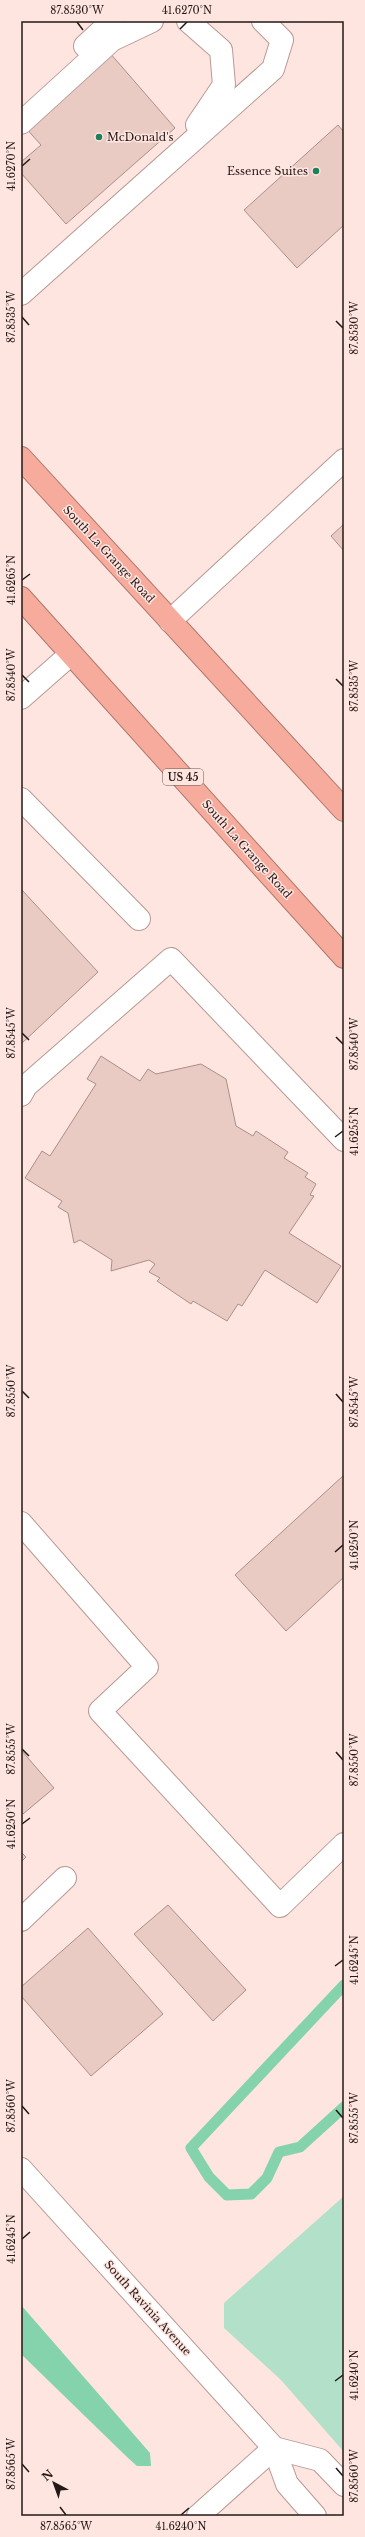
<svg xmlns="http://www.w3.org/2000/svg" width="365" height="2537" viewBox="0 0 365 2537" font-family="'Libre Baskerville',serif">
<rect width="100%" height="100%" fill="#ffe5e0"/>
<polygon fill="#b2e0c8" points="344,2196 344,2452 281,2380 224,2328 224,2303"/>
<polygon fill="#85d3ad" points="21,2305 150,2453 151,2466 137,2466 127,2457 21,2354"/>
<g fill="none" stroke-linecap="round" stroke-linejoin="round">
<polyline stroke="#85d3ad" stroke-width="11" points="344,1985 191,2148 209,2177 227,2195 251,2194 267,2178 279,2152 300,2147 344,2107"/>
</g>
<g fill="#eacbc4" stroke="#ab8e88">
<polygon points="109,52 175,128 66,224 21,173 21,162 41,145 24,126"/>
<polygon points="338,125 344,132 344,225 297,268 244,210"/>
<polygon points="344,524 344,551 331,536"/>
<polygon points="21,889 98,972 21,1044"/>
<polygon points="101,1056 140,1081 148,1069 156,1074 201,1064 226,1079 236,1126 253,1136 256,1131 288,1152 284,1158 308,1173 305,1177 316,1184 310,1195 314,1196 289,1233 341,1266 317,1303 265,1270 242,1306 238,1304 227,1321 193,1301 191,1304 157,1281 160,1278 149,1272 155,1264 149,1260 111,1271 112,1260 80,1240 74,1243 68,1213 58,1207 62,1201 25,1178 42,1151 50,1156 96,1084 87,1079"/>
<polygon points="344,1475 344,1577 286,1631 235,1575"/>
<polygon points="21,1750 54,1788 23,1814 21,1812"/>
<polygon points="21,1852 26,1857 21,1862"/>
<polygon points="168,1905 246,1990 213,2021 134,1934"/>
<polygon points="88,1928 163,2014 91,2076 21,1996 21,1987"/>
</g>
<g fill="none" stroke-linecap="round" stroke-linejoin="round">
<g stroke="#b89993" stroke-width="24">
<g id="minor">
<polyline points="188,21 221,50 224,85 197,125"/>
<polyline points="85,46 112,21"/>
<polyline points="21,123 112,40 152,21"/>
<polyline points="21,294 273,69 282,40 263,21"/>
<polyline points="170,621 344,460"/>
<polyline points="21,698 71,654"/>
<polyline points="21,799 139,919"/>
<polyline points="21,1095 26,1086 171,959 344,1140"/>
<polyline points="21,1523 147,1667 100,1711 280,1906 344,1844"/>
<polyline points="21,1920 65,1878"/>
<polyline points="21,2169 274,2448 287,2484 315,2516"/>
<polyline points="274,2448 320,2460 344,2485"/>
<polyline points="198,2516 274,2448"/>
</g>
</g>
<g stroke="#ad786d" stroke-width="24">
<g id="highway">
<polyline points="21,458 344,810"/>
<polyline points="21,598 344,957"/>
</g>
</g>
<use href="#minor" stroke="#fff" stroke-width="22"/>
<use href="#highway" stroke="#f7ab9c" stroke-width="22"/>
</g>
<path fill="none" stroke="#231816" stroke-width="1.5" d="M77,22L83,30M180,29L187,22M22,166L30,159M22,317L29,325M336,321L343,328M22,580L30,574M22,675L29,682M336,679L343,686M22,1033L29,1040M336,1037L343,1044M335,1137L343,1131M22,1391L29,1398M336,1394L343,1402M335,1552L343,1545M22,1749L29,1756M336,1752L343,1760M22,1824L30,1818M335,1966L343,1960M22,2106L29,2114M336,2110L343,2118M22,2239L30,2232M335,2381L343,2375M22,2464L29,2472M336,2468L343,2476M60,2507L66,2515M181,2515L189,2508"/>
<g fill="#1c805a" stroke="#ffe5e0" stroke-width="1.5">
<circle cx="99" cy="137" r="4"/>
<circle cx="316" cy="171" r="4"/>
</g>
<g text-anchor="middle" stroke-width="3" stroke-linejoin="round" paint-order="stroke">
<rect fill="#ffe5e0" stroke="#655653" stroke-width="1" x="163" y="769" width="40" height="16" rx="3"/>
<g font-size="10" font-weight="bold" fill="#231816">
<text x="183" y="781">US 45</text>
</g>
<g font-size="11" fill="#231816" stroke="#ffe5e0" text-anchor="start">
<text x="107" y="141">McDonald's</text>
<text x="308" y="175" text-anchor="end">Essence Suites</text>
</g>
<g font-size="11" fill="#231816" stroke="#ffe5e0">
<text transform="translate(109 554) rotate(47)" y="4">South La Grange Road</text>
<text transform="translate(247 849) rotate(48)" y="4">South La Grange Road</text>
<text transform="translate(148 2308) rotate(48)" y="4">South Ravinia Avenue</text>
</g>
</g>
<rect width="365" height="2537" fill="none" stroke="#ffe5e0" stroke-width="44"/>
<g transform="translate(54 2483) rotate(319)" stroke="#ffe5e0" stroke-width="3" paint-order="stroke">
<path d="M0-3L7 15L0 10L-7 15Z" fill="#231816"/>
<text y="-6" font-size="11" font-weight="bold" text-anchor="middle" fill="#231816">N</text>
</g>
<rect x="22" y="22" width="321" height="2493" fill="none" stroke="#231816" stroke-width="1.5"/>
<g font-size="10" text-anchor="middle" fill="#231816">
<text x="77" y="14">87.8530°W</text>
<text x="187" y="14">41.6270°N</text>
<text transform="translate(11 166) rotate(-90)" y="4">41.6270°N</text>
<text transform="translate(11 317) rotate(-90)" y="4">87.8535°W</text>
<text transform="translate(354 328) rotate(-90)" y="4">87.8530°W</text>
<text transform="translate(11 580) rotate(-90)" y="4">41.6265°N</text>
<text transform="translate(11 675) rotate(-90)" y="4">87.8540°W</text>
<text transform="translate(354 686) rotate(-90)" y="4">87.8535°W</text>
<text transform="translate(11 1033) rotate(-90)" y="4">87.8545°W</text>
<text transform="translate(354 1044) rotate(-90)" y="4">87.8540°W</text>
<text transform="translate(354 1131) rotate(-90)" y="4">41.6255°N</text>
<text transform="translate(11 1391) rotate(-90)" y="4">87.8550°W</text>
<text transform="translate(354 1402) rotate(-90)" y="4">87.8545°W</text>
<text transform="translate(354 1545) rotate(-90)" y="4">41.6250°N</text>
<text transform="translate(11 1749) rotate(-90)" y="4">87.8555°W</text>
<text transform="translate(354 1760) rotate(-90)" y="4">87.8550°W</text>
<text transform="translate(11 1824) rotate(-90)" y="4">41.6250°N</text>
<text transform="translate(354 1960) rotate(-90)" y="4">41.6245°N</text>
<text transform="translate(11 2106) rotate(-90)" y="4">87.8560°W</text>
<text transform="translate(354 2118) rotate(-90)" y="4">87.8555°W</text>
<text transform="translate(11 2239) rotate(-90)" y="4">41.6245°N</text>
<text transform="translate(354 2375) rotate(-90)" y="4">41.6240°N</text>
<text transform="translate(11 2464) rotate(-90)" y="4">87.8565°W</text>
<text transform="translate(354 2476) rotate(-90)" y="4">87.8560°W</text>
<text x="66" y="2530">87.8565°W</text>
<text x="181" y="2530">41.6240°N</text>
</g>
</svg>
